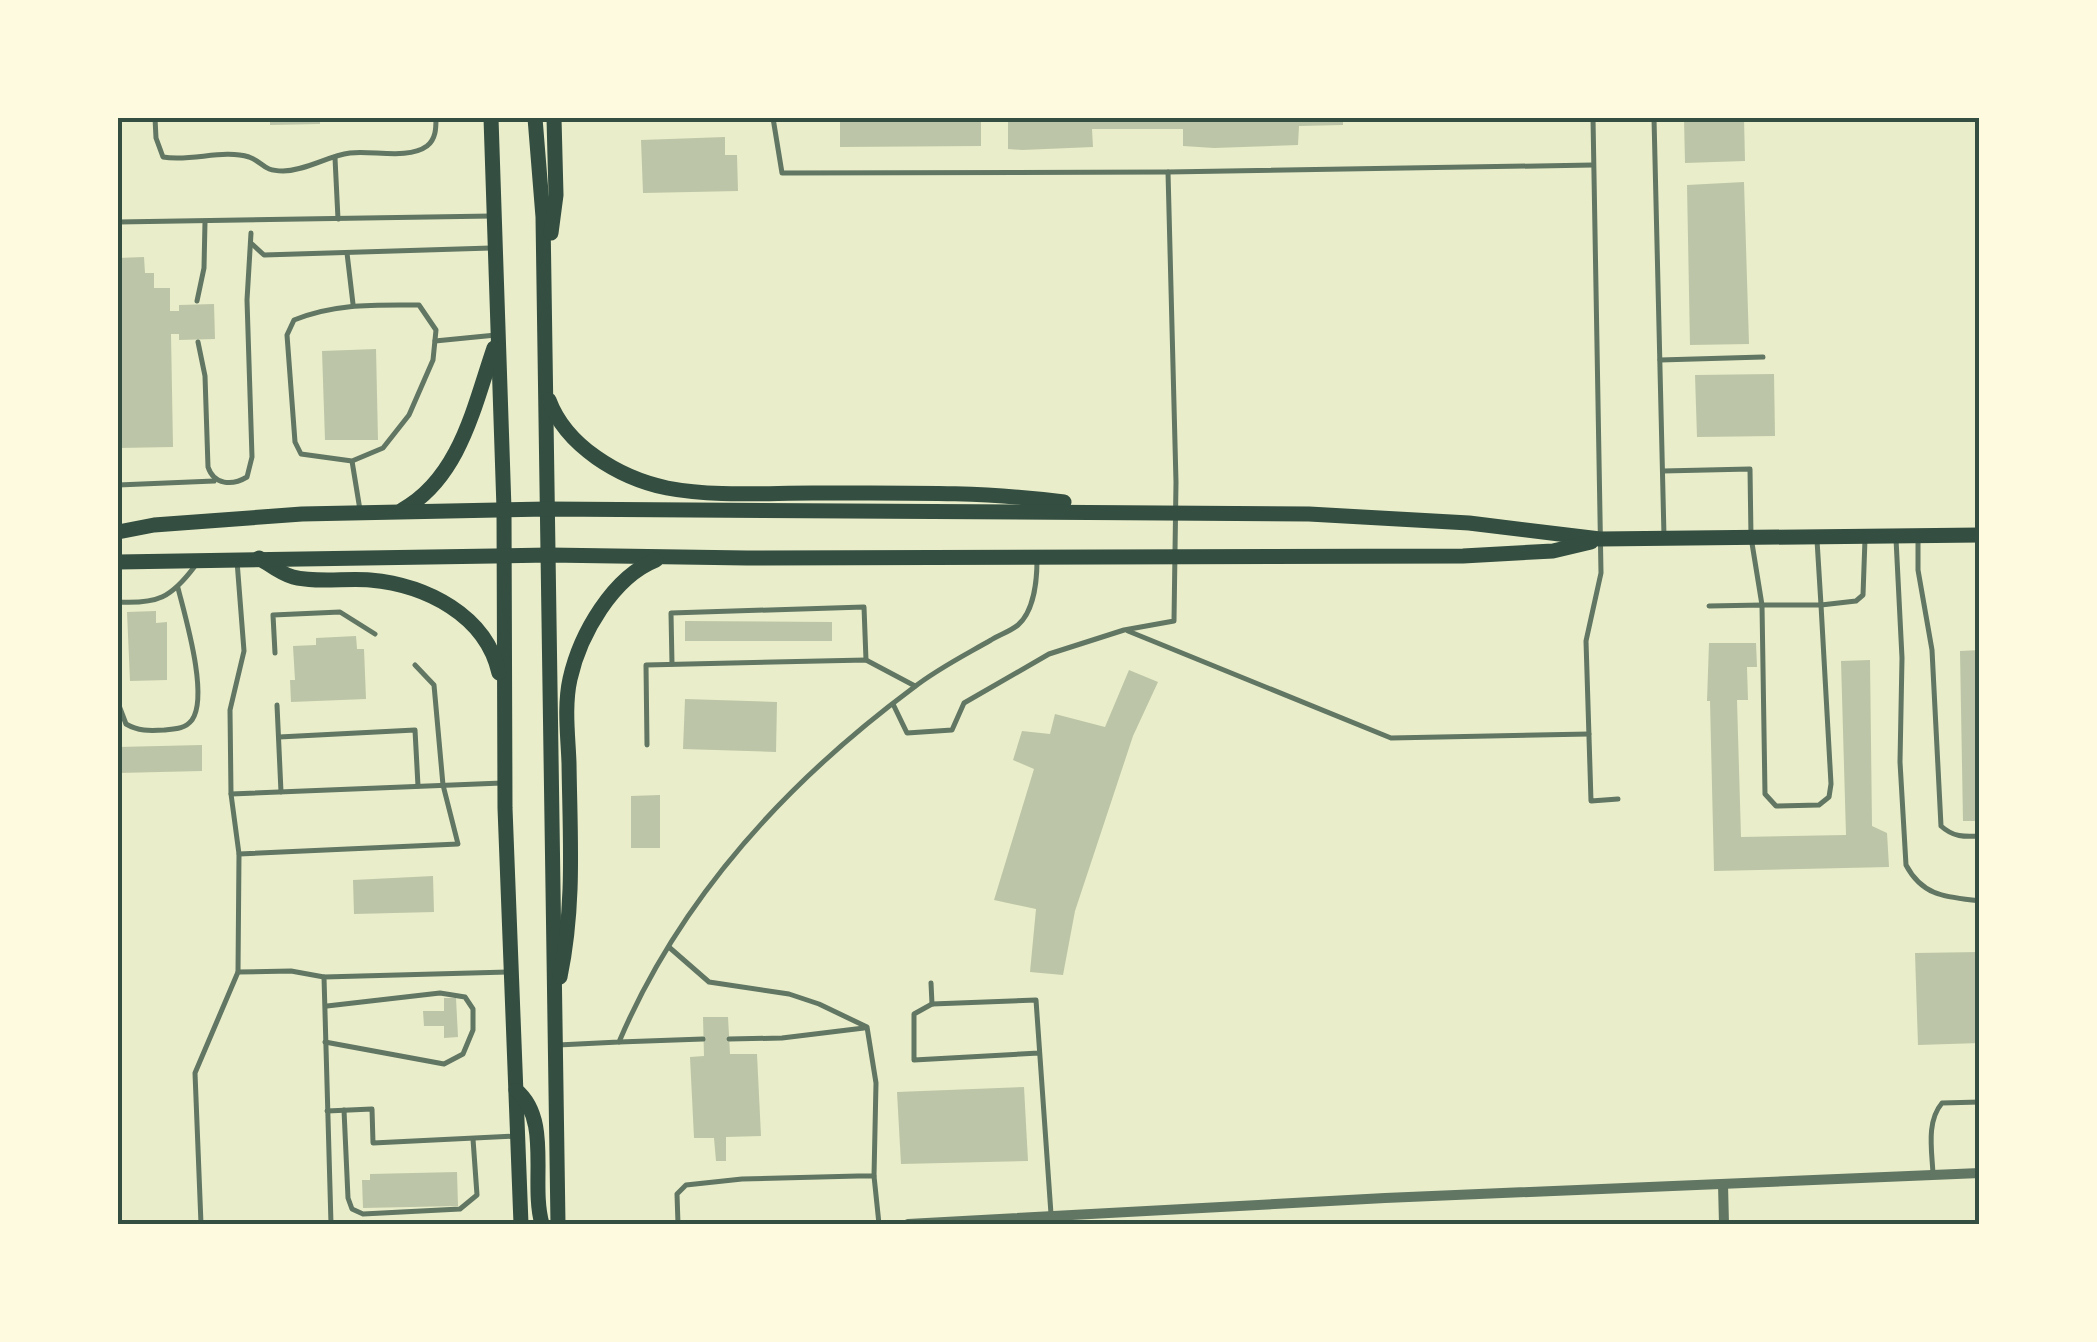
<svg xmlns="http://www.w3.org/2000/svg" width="2097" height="1342" viewBox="0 0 2097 1342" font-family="Signika,sans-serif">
<rect width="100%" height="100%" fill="#e9edc9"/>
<g fill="#bcc5a7">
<polygon points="270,118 320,118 320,124 270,125"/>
<polygon points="840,118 981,118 981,146 840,147"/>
<polygon points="1008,118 1343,118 1343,125 1299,126 1298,145 1214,148 1183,146 1183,129 1092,129 1093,147 1022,150 1008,149"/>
<polygon points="1684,118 1744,118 1745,161 1685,163"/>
<polygon points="725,137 725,155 737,155 738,191 643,193 641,140"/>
<polygon points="1744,182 1749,344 1690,345 1687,185"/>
<polygon points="144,257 145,273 154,273 154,288 170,288 170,311 179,311 179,305 214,304 215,339 179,340 179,334 171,334 173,447 118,448 118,258"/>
<polygon points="376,349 378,440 325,440 322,351"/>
<polygon points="1774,374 1775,436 1697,437 1695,375"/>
<polygon points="156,611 156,623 167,622 167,680 130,681 127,612"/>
<polygon points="685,621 832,622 832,641 685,641"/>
<polygon points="356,636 357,649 364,649 366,699 291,702 290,680 295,680 293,646 316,645 316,638"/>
<polygon points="1709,643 1756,643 1757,667 1747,667 1748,700 1737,700 1741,837 1846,835 1841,661 1870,660 1872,826 1887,833 1889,867 1714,871 1710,701 1707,701"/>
<polygon points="1980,650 1980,821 1963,821 1960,651"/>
<polygon points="1129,670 1158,682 1133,736 1075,911 1063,975 1030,972 1036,909 994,900 1034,769 1013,760 1022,731 1050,734 1055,714 1105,727"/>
<polygon points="685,699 777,702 776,752 683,749"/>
<polygon points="202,745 202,771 118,773 118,747"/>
<polygon points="660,795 660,848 631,848 631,796"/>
<polygon points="433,876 434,912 354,914 353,880"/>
<polygon points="1980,952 1980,1043 1918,1045 1915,953"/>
<polygon points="444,998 456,998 458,1037 444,1038 444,1026 424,1026 423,1011 444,1011"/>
<polygon points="703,1017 728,1017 730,1054 757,1054 761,1136 726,1137 726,1161 716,1161 714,1138 694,1138 690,1057 704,1056"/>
<polygon points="1024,1087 1028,1161 901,1164 897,1092"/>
<polygon points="457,1172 458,1206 363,1208 362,1180 370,1180 370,1174"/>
</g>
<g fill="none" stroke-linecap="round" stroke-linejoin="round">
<g stroke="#617663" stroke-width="5">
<path d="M155,118L156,138L163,157C191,162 223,149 249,157C265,163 262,171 283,171C308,170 327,156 350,153C372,150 408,160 427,146C436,139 436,128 436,118"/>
<polyline points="773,118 782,173 1168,172 1593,165"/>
<polyline points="1593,118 1601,573 1586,641 1591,801 1618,799"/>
<polyline points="1654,118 1664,536"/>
<polyline points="335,158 338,219"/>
<polyline points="118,222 492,216"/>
<polyline points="252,244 264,255 491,248"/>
<polyline points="347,253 353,304"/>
<polyline points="197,301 204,268 205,222"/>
<polyline points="435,341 496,335"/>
<path d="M198,342L205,376L208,467C214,485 232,486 247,477L252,457L247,300L251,233"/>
<polyline points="1660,360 1763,357"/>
<path d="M352,461L301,454L295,442L287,335L294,320C335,303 376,305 419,305L436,330L433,360L409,415L383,448L352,461L360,510"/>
<polyline points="1663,471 1750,469 1751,537 1762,605 1821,605 1817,540"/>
<polyline points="118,485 214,481"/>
<path d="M1896,539L1902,658L1900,762L1906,865C1923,897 1947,897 1980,901"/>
<path d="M1918,539V570L1932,650L1941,826C1953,837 1964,837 1980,836"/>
<path d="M118,602C158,604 171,598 195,566"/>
<polyline points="1709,606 1762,605 1765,794 1776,806 1819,805 1829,797 1831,784 1821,605 1856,601 1863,595 1865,539"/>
<polyline points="1128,631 1391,738 1589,734"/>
<polyline points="275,653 273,615 340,612 375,634"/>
<polyline points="672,664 671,613 864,607 866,660"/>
<path d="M118,703L126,724C138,731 149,731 164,730C175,729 185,729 192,720C209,696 185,616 178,588"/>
<polyline points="893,704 907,733 952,730 964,703 1049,654 1124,630 1174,621 1176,482 1168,172"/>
<polyline points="277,705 281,792"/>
<polyline points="279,737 415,730 418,786"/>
<polyline points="647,745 646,665 866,660 915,686"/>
<polyline points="231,794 502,783"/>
<polyline points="239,854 458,844 443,785 434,685 415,665"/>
<polyline points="670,948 709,982 789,994 819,1004 867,1027 876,1083 874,1176"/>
<polyline points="238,972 291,971 324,977"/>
<polyline points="931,983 932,1004"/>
<polyline points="729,1039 782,1038 864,1028"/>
<polyline points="325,1042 444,1064 463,1054 473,1030 473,1009 465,997 440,993 327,1006"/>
<polyline points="619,1042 703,1039"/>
<path d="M558,1045L619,1042C680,898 788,781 913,688C937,669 965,655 991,640C999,635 1011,631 1018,625C1034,611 1037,580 1037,560"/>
<polyline points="1039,1053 914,1060 914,1014 932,1004 1036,1000 1051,1214"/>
<polyline points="344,1110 348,1198 352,1209 363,1214 460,1209 477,1195 473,1139"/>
<polyline points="327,1111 372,1109 373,1143 516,1136"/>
<path d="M1933,1174C1932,1151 1926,1122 1942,1103L1980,1102"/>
<polyline points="201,1224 195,1073 238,972 239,854 231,794 230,710 244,651 237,561"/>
<polyline points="331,1224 324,977 508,972"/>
<polyline points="678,1224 677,1194 686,1185 742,1179 858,1176 874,1176 879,1224"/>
</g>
<g stroke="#617663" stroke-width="10">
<polyline points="1723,1184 1724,1224"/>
<polyline points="908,1224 1385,1198 1980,1173"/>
</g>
<g stroke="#344e41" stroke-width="15">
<polyline points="491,118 504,509 505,808 521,1224"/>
<polyline points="535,118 543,217 558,1224"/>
<polyline points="551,233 556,195 554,118"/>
<path d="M549,400C566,446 619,478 667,488C714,497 764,493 812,493C897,493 980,491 1064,502"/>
<path d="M402,510C460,478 474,406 494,348"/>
<polyline points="118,532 154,525 302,514 547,509 1309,514 1469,523 1600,539 1980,535"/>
<path d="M259,558C269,564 281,574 293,577C316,583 346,578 370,580C426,585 486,615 499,673"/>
<polyline points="118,562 549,555 747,558 1463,556 1553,551 1591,542"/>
<path d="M560,977C575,905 570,837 569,763C568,736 564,706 570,679C580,634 613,577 656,560"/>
<path d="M516,1090C552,1120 530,1182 542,1224"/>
</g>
</g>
<rect width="2097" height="1342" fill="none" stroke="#fefae0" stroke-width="240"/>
<rect x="120" y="120" width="1857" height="1102" fill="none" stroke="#344e41" stroke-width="4"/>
</svg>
